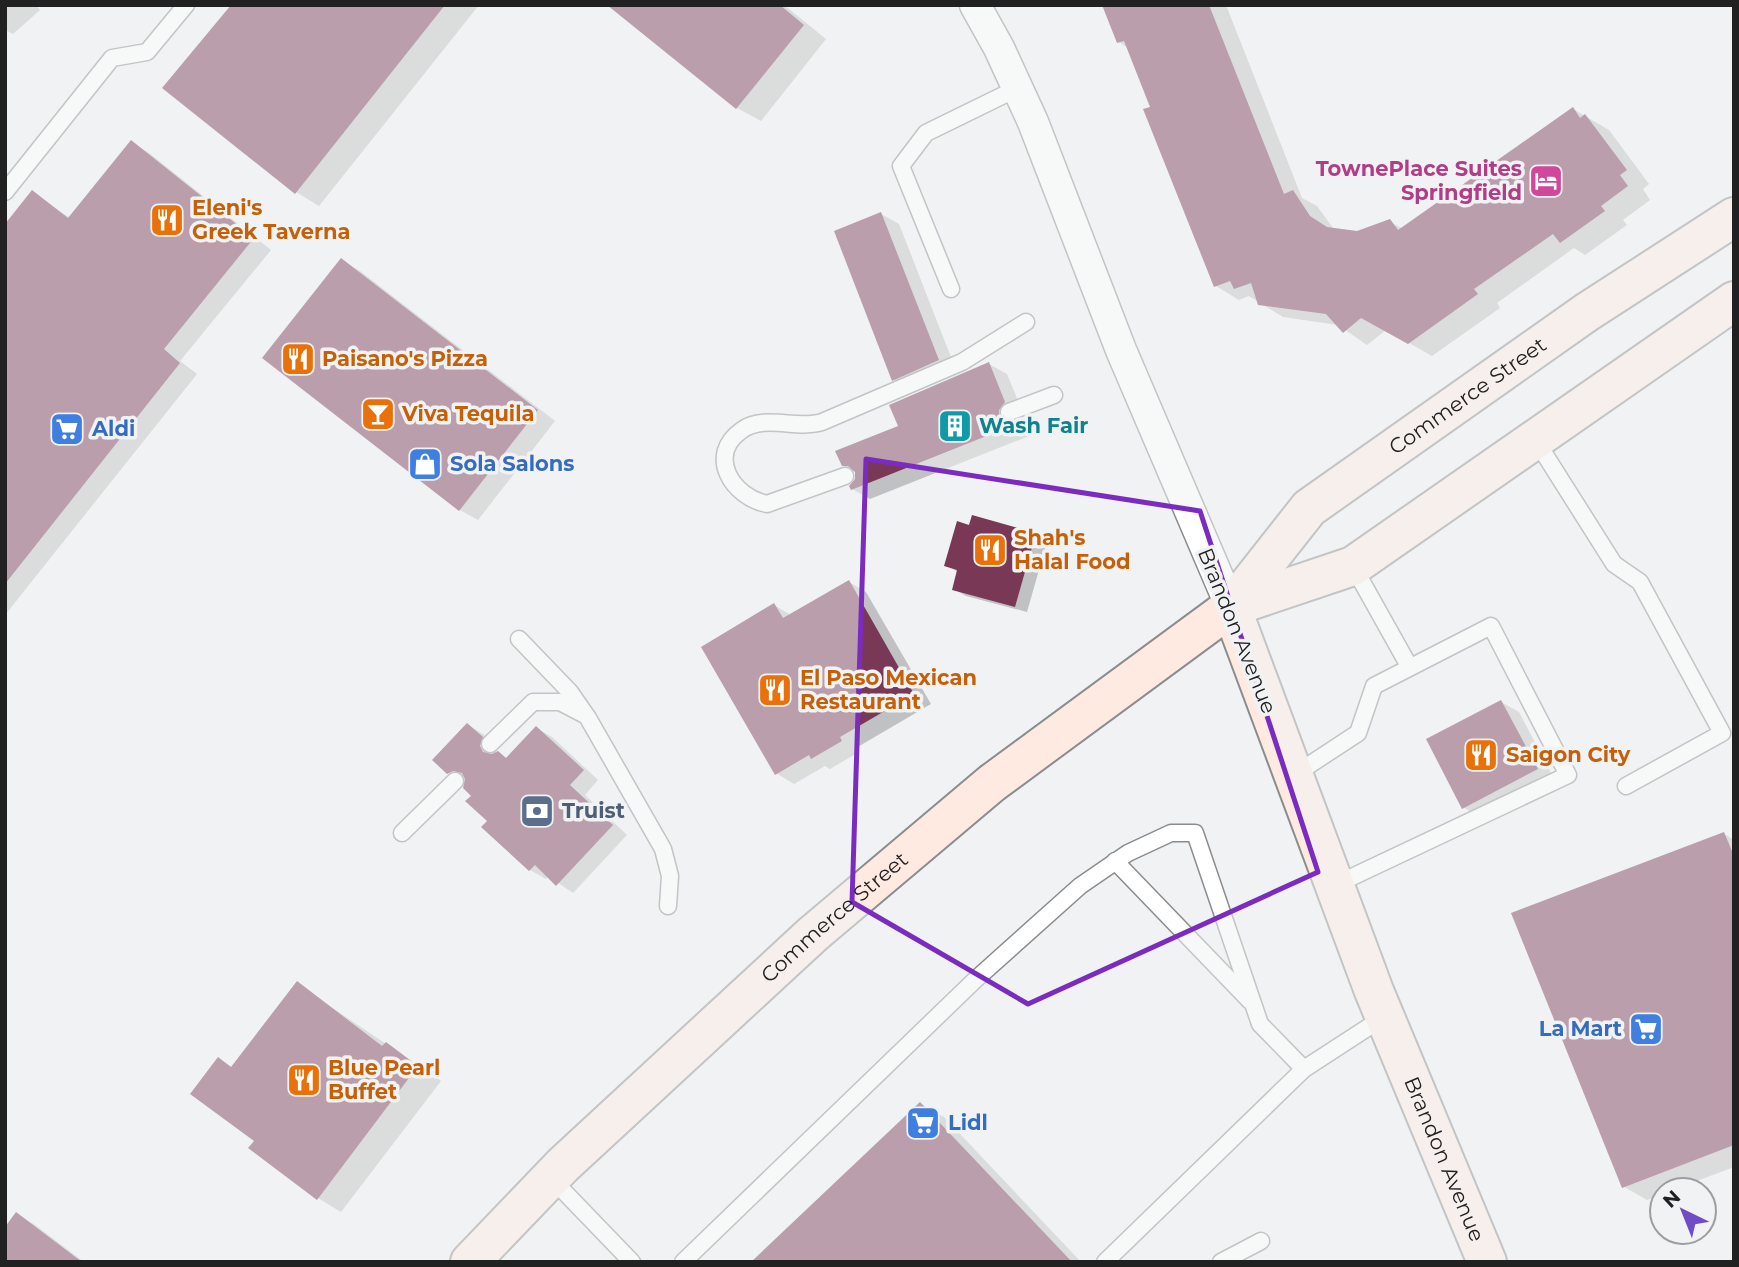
<svg xmlns="http://www.w3.org/2000/svg" width="1739" height="1267" viewBox="0 0 1739 1267" font-family="Montserrat,sans-serif">
<rect width="100%" height="100%" fill="#f0f2f3"/>
<g fill="#0003">
<polygon points="5,5 36,5 40,10 13,34 5,30"/>
<polygon points="234,5 479,5 319,206 296,192"/>
<polygon points="610,5 784,5 826,39 761,121 737,108"/>
<polygon points="1104,5 1226,5 1302,198 1317,206 1336,232 1358,233 1389,221 1403,229 1573,109 1609,130 1649,184 1643,189 1650,200 1623,220 1627,225 1585,255 1574,248 1497,303 1500,308 1432,356 1386,330 1367,345 1338,325 1283,317 1249,296 1239,300 1216,286 1152,108 1128,48 1119,42"/>
<polygon points="131,142 149,153 271,250 180,361 197,374 5,615 5,227 32,192 70,218"/>
<polygon points="881,214 899,224 956,370 911,390 893,379"/>
<polygon points="342,261 360,271 555,421 478,520 460,510 264,358"/>
<polygon points="989,364 1007,374 1023,413 1016,420 1017,428 1029,436 870,499 852,489 856,473 843,465"/>
<polygon points="971,527 1035,535 1047,542 1027,612 966,596 954,589 958,572 946,565"/>
<polygon points="849,582 866,592 931,704 856,748 859,752 830,769 825,766 794,784 776,773 774,605 791,615"/>
<polygon points="1501,702 1519,712 1554,779 1481,818 1463,807"/>
<polygon points="468,725 483,734 497,747 496,752 508,759 536,728 552,737 598,780 585,795 627,835 573,893 548,876 546,879 530,870 489,821 473,796 469,781 464,782 448,773"/>
<polygon points="1724,834 1734,840 1734,1167 1673,1190 1662,1190 1662,1194 1647,1200 1623,1186"/>
<polygon points="297,984 441,1081 341,1212 318,1198 256,1141 218,1059 233,1068"/>
<polygon points="921,1104 944,1117 1081,1262 753,1262"/>
<polygon points="17,1214 35,1225 84,1262 5,1262"/>
</g>
<g fill="#793855">
<polygon points="231,5 445,5 295,194 162,88"/>
<polygon points="607,5 780,5 804,25 736,109"/>
<polygon points="1102,5 1209,5 1284,194 1293,190 1310,216 1327,227 1357,231 1390,219 1398,230 1573,107 1580,118 1585,114 1627,170 1620,175 1628,186 1601,206 1605,211 1560,243 1553,234 1474,289 1478,294 1408,344 1361,318 1343,333 1326,314 1258,305 1251,283 1234,289 1230,281 1214,287 1143,109 1150,107 1124,41 1117,43"/>
<polygon points="131,140 254,238 164,349 180,363 5,584 5,224 32,190 68,218"/>
<polygon points="881,212 939,360 892,381 834,231"/>
<polygon points="341,258 538,410 459,511 262,358"/>
<polygon points="989,362 1005,402 999,410 999,416 1014,425 851,490 849,486 855,479 855,472 848,466 842,466 835,451 898,426 889,405"/>
<polygon points="972,515 1036,533 1015,607 952,590 957,570 944,566 957,521 969,525"/>
<polygon points="849,580 914,694 840,737 842,741 811,759 809,755 775,775 701,647 774,603 783,618"/>
<polygon points="1501,700 1538,769 1462,809 1426,739"/>
<polygon points="467,723 483,737 480,746 483,752 492,754 498,751 506,758 536,726 584,770 570,785 613,825 556,886 535,865 529,871 481,827 487,821 465,801 471,796 463,788 465,779 462,773 453,771 447,774 432,760"/>
<polygon points="1724,832 1734,856 1734,1145 1622,1188 1511,913"/>
<polygon points="297,981 382,1046 386,1042 418,1066 317,1200 248,1148 254,1141 190,1094 218,1057 231,1067"/>
<polygon points="920,1102 1072,1262 751,1262"/>
<polygon points="16,1212 82,1262 5,1262 5,1227"/>
</g>
<g fill="none" stroke-linecap="round" stroke-linejoin="round">
<g stroke="#8b8c8e" stroke-width="19">
<g id="lane">
<polyline points="5,192 112,58 147,52 186,5"/>
<polyline points="951,289 901,166 926,133 1018,88"/>
<polyline points="1009,412 1054,395"/>
<polyline points="1535,439 1614,564 1640,582 1722,733 1626,786"/>
<path d="M845,476L767,504C732,497 706,455 742,430C765,414 797,430 822,422L962,362L1026,322"/>
<polyline points="1353,566 1409,666"/>
<polyline points="519,639 570,692 588,718 663,849 670,876 668,906"/>
<polyline points="490,744 533,702 560,702 583,714"/>
<polyline points="1294,775 1358,733 1374,686 1491,626 1568,775 1335,885"/>
<polyline points="402,833 455,781"/>
<polyline points="1115,861 1250,1001"/>
<polyline points="1304,1069 1384,1017"/>
<polyline points="550,1177 632,1262"/>
<polyline points="683,1262 975,980 1080,886 1128,853 1171,833 1195,833 1260,1024 1304,1069 1105,1262"/>
<polyline points="1221,1262 1261,1241"/>
</g>
</g>
<g stroke="#8b8c8e" stroke-width="33">
<polyline id="street" points="975,5 999,48 1033,122 1121,350 1231,607"/>
</g>
<g stroke="#8b8c8e" stroke-width="42">
<g id="secondary">
<path id="s1" d="M1231,607L1374,991L1487,1262"/>
<polyline points="1231,607 1353,566 1734,301"/>
<path id="s2" d="M470,1262L563,1165L813,934L992,783L1231,607L1309,508L1587,312L1734,217"/>
</g>
</g>
<use href="#lane" stroke="#fff" stroke-width="16"/>
<use href="#street" stroke="#fff" stroke-width="30"/>
<use href="#secondary" stroke="#ffeae2" stroke-width="38"/>
</g>
<path d="M0 0H1739V1267H0ZM866,459L1200,511L1318,872L1028,1004L852,902Z" fill="#f0f2f3" fill-opacity=".55" fill-rule="evenodd"/>
<path fill="none" stroke="#7b2cbf" stroke-width="5" stroke-linejoin="round" d="M866,459L1200,511L1318,872L1028,1004L852,902Z"/>
<defs>
<g id="hotel-square" transform="scale(1.75)"><rect x="-9" y="-9" width="18" height="18" rx="4" fill="#d1479c" stroke="#f0f2f3"/><path d="M-6-4.5h1.5V1H6V5H4.5V3h-9V5H-6ZM-4 0a1.8 1.8 0 1 1 3.6 0ZM.5 0V-2.5h3Q6-2.5 6 0Z" fill="#fff"/></g>
<g id="restaurant-square" transform="scale(1.75)"><rect x="-9" y="-9" width="18" height="18" rx="4" fill="#e8710a" stroke="#f0f2f3"/><path d="M-5-6h1v4h1v-4h1v4h1v-4h1v5L-1.5 .5V6h-2V.5L-5-1ZM5-6V6H3V1.5H1.5Q1.5-4 5-6Z" fill="#fff"/></g>
<g id="bar-square" transform="scale(1.75)"><rect x="-9" y="-9" width="18" height="18" rx="4" fill="#e8710a" stroke="#f0f2f3"/><path d="M-6-5H6L.8 .8V4.5H3.5V6h-7V4.5H-.8V.8Z" fill="#fff"/></g>
<g id="building-square" transform="scale(1.75)"><rect x="-9" y="-9" width="18" height="18" rx="4" fill="#0f9aa8" stroke="#f0f2f3"/><path d="M-4-6H4V6H1V3H-1V6H-4ZM-2.5-4.3h1.7v1.8h-1.7ZM.8-4.3h1.7v1.8H.8ZM-2.5-1h1.7V.8h-1.7ZM.8-1h1.7V.8H.8Z" fill="#fff"/></g>
<g id="supermarket-square" transform="scale(1.75)"><rect x="-9" y="-9" width="18" height="18" rx="4" fill="#3f7fe0" stroke="#f0f2f3"/><path d="M-6-5.5h2.5l.6 2H6L4.5 2H-2.5L-4.4-4H-6ZM-1.5 3.2a1.3 1.3 0 1 0 .1 0ZM3 3.2a1.3 1.3 0 1 0 .1 0Z" fill="#fff"/></g>
<g id="shop-square" transform="scale(1.75)"><rect x="-9" y="-9" width="18" height="18" rx="4" fill="#3f7fe0" stroke="#f0f2f3"/><path d="M-5-2.5h2.3a2.7 3.5 0 0 1 5.4 0H5L5.5 6h-11ZM-1.5-2.5h3a1.5 2.3 0 0 0-3 0Z" fill="#fff"/></g>
<g id="bank-square" transform="scale(1.75)"><rect x="-9" y="-9" width="18" height="18" rx="4" fill="#5c6f8a" stroke="#f0f2f3"/><path d="M-6-4H6V4H-6ZM0-2.3a2.3 2.3 0 1 0 0 4.6a2.3 2.3 0 1 0 0-4.6Z" fill="#fff"/></g>
</defs>
<g fill-rule="evenodd">
<use href="#hotel-square" x="1546" y="181"/>
<use href="#restaurant-square" x="167" y="220"/>
<use href="#restaurant-square" x="298" y="359"/>
<use href="#bar-square" x="378" y="414"/>
<use href="#building-square" x="955" y="426"/>
<use href="#supermarket-square" x="67" y="429"/>
<use href="#shop-square" x="425" y="464"/>
<use href="#restaurant-square" x="990" y="550"/>
<use href="#restaurant-square" x="775" y="690"/>
<use href="#restaurant-square" x="1481" y="755"/>
<use href="#bank-square" x="537" y="811"/>
<use href="#supermarket-square" x="1646" y="1029"/>
<use href="#restaurant-square" x="304" y="1080"/>
<use href="#supermarket-square" x="923" y="1123"/>
</g>
<g text-anchor="middle" stroke-width="7" stroke-linejoin="round" paint-order="stroke">
<g font-size="21" font-weight="bold" fill="#b23c85" stroke="#f0f2f3" text-anchor="end">
<text x="1522" y="176">TownePlace Suites<tspan x="1522" dy="24">Springfield</tspan></text>
</g>
<g font-size="21" font-weight="bold" fill="#c56008" stroke="#f0f2f3" text-anchor="start">
<text x="192" y="215">Eleni's<tspan x="192" dy="24">Greek Taverna</tspan></text>
<text x="322" y="366">Paisano's Pizza</text>
<text x="402" y="421">Viva Tequila</text>
<text x="1014" y="545">Shah's<tspan x="1014" dy="24">Halal Food</tspan></text>
<text x="800" y="685">El Paso Mexican<tspan x="800" dy="24">Restaurant</tspan></text>
<text x="1506" y="762">Saigon City</text>
<text x="328" y="1075">Blue Pearl<tspan x="328" dy="24">Buffet</tspan></text>
</g>
<g font-size="21" fill="#212122" stroke="#f0f2f3">
<text dy="7" stroke="none"><textPath href="#s2" startOffset="1326">Commerce Street</textPath></text>
<text transform="translate(1237 631) rotate(68)" y="7">Brandon Avenue</text>
<text dy="7" stroke="none"><textPath href="#s2" startOffset="502">Commerce Street</textPath></text>
<text dy="7" stroke="none"><textPath href="#s1" startOffset="592">Brandon Avenue</textPath></text>
</g>
<g font-size="21" font-weight="bold" fill="#0d838f" stroke="#f0f2f3" text-anchor="start">
<text x="979" y="433">Wash Fair</text>
</g>
<g font-size="21" font-weight="bold" fill="#366cbe" stroke="#f0f2f3" text-anchor="start">
<text x="92" y="436">Aldi</text>
<text x="450" y="471">Sola Salons</text>
<text x="1622" y="1036" text-anchor="end">La Mart</text>
<text x="948" y="1130">Lidl</text>
</g>
<g font-size="21" font-weight="bold" fill="#4e5e75" stroke="#f0f2f3" text-anchor="start">
<text x="562" y="818">Truist</text>
</g>
</g>
<rect width="1739" height="1267" fill="none" stroke="#212122" stroke-width="14"/>
<g transform="translate(1683 1211) rotate(317)"><circle r="33" fill="#f0f2f3" stroke="#9d9e9f" stroke-width="2"/>
<path d="M0-5L12 26L0 18L-12 26Z" fill="#704dc6"/>
<text y="-10" font-size="19" font-weight="bold" text-anchor="middle" fill="#212122">N</text>
</g>
</svg>
